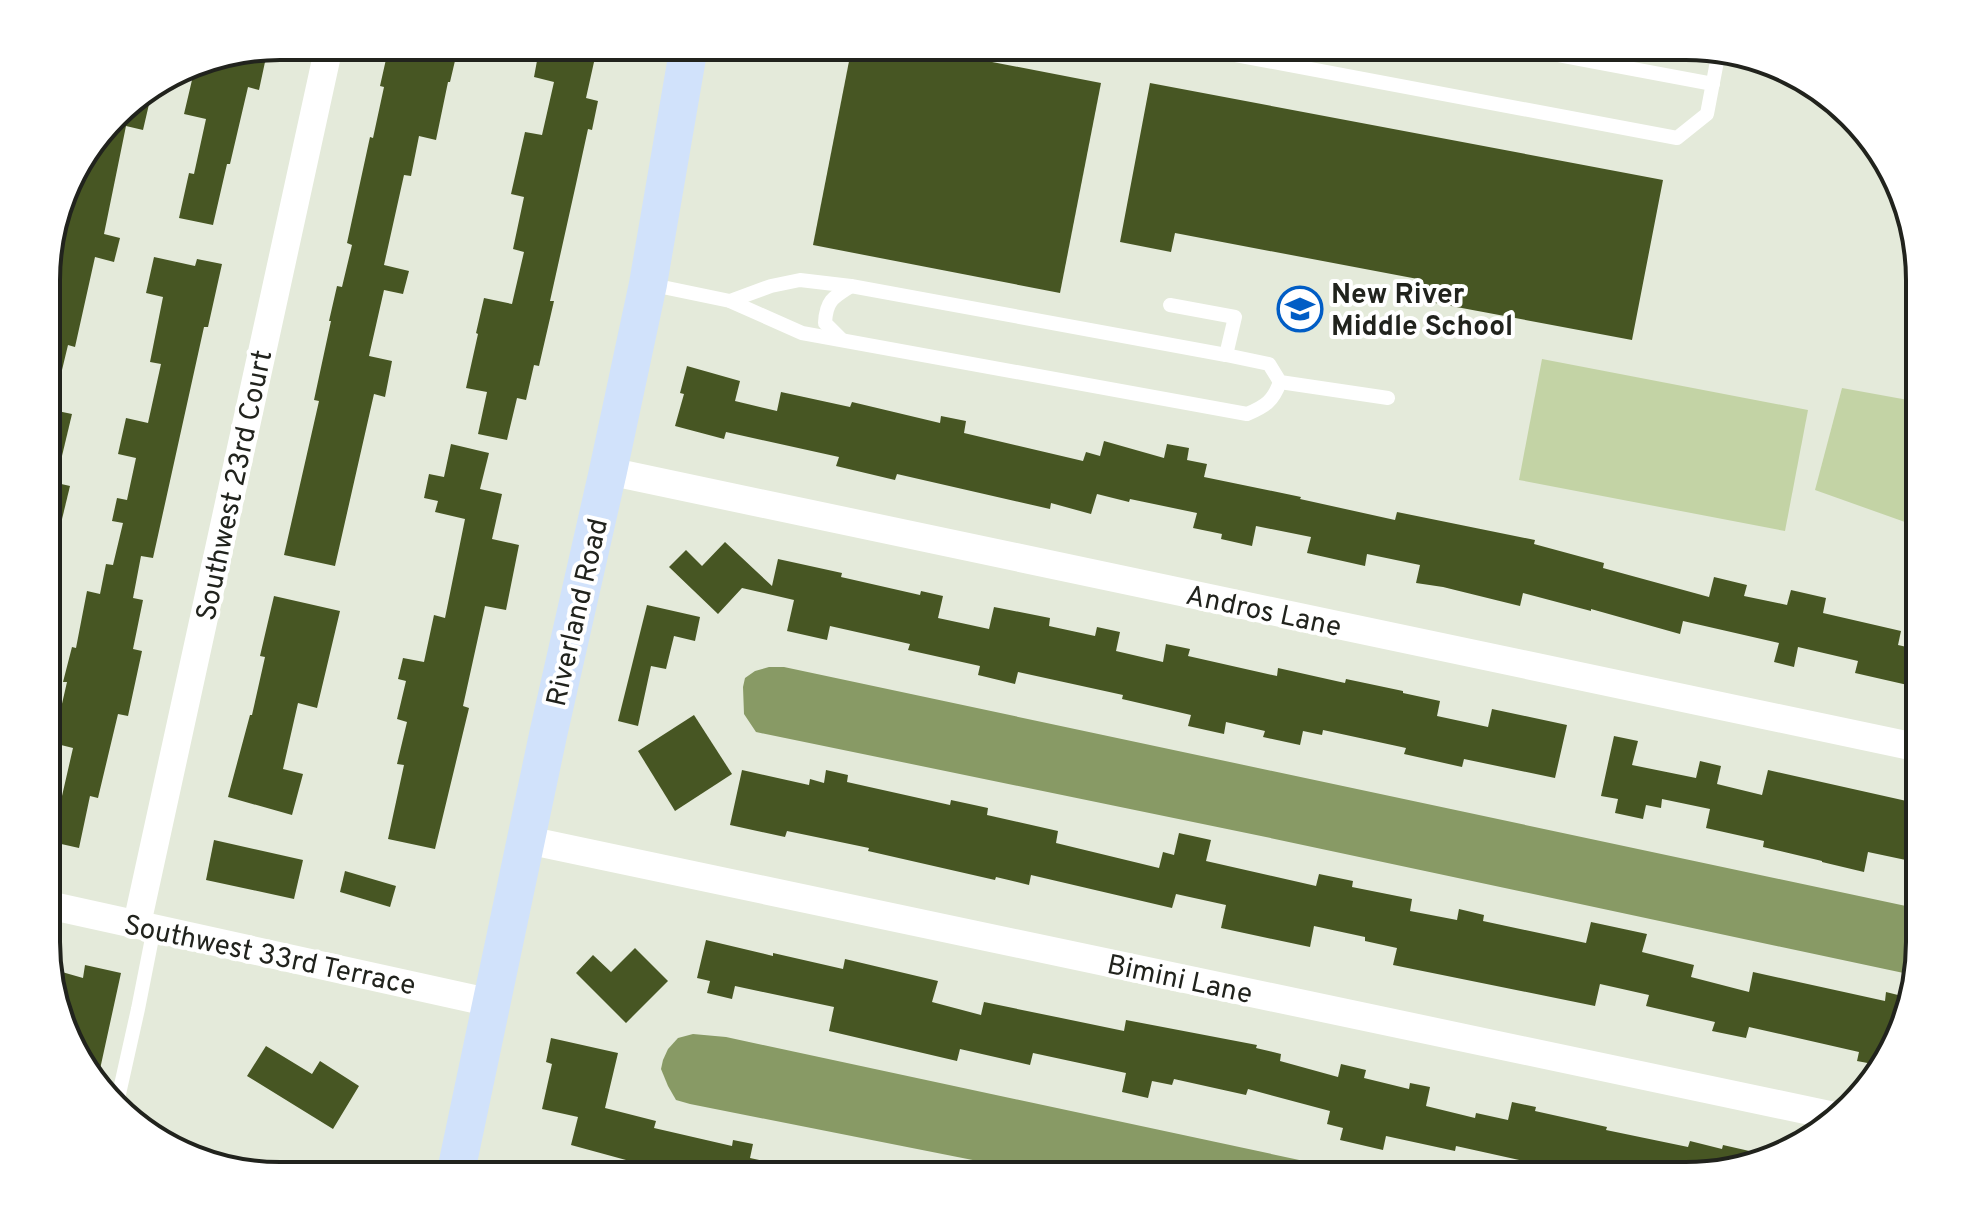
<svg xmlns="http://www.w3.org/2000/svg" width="1966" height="1222" viewBox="0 0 1966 1222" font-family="Overpass,sans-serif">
<rect width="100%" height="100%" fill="#e4eada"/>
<g fill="#c3d3a5">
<polygon points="1542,359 1808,410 1785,531 1519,480"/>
<polygon points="1842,388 1919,402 1919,527 1815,490"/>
</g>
<g fill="#889a65">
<polygon points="769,667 784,667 1920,909 1920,956 1913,975 1261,836 756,732 744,714 743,687 745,678 755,671"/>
<polygon points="693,1034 726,1037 1374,1176 1053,1176 690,1104 676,1100 668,1086 661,1069 663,1060 668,1049 678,1038"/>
</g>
<g fill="#475623">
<polygon points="389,46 447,46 458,48 450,82 448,82 436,140 419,136 411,176 404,175 384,265 409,271 403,294 384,290 369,356 392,361 385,397 374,394 335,566 284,555 319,401 314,400 331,321 329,321 337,286 342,287 352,245 347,243 370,137 373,138 384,87 380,86"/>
<polygon points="852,46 909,46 1101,83 1060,293 813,245"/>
<polygon points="268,48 259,90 248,87 230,164 227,164 213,225 179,218 189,173 194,174 206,119 184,114 196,63"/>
<polygon points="539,50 594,62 586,98 598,101 592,130 588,129 576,184 550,301 554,301 539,366 534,365 526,400 517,398 507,440 478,434 487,392 466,388 478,334 476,333 484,298 512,304 524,252 513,249 524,197 511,194 525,132 542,135 554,82 534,77"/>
<polygon points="1150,83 1663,180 1632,340 1419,300 1423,280 1175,233 1171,252 1120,242"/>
<polygon points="153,87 143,130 126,126 104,234 120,238 114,262 95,257 75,347 68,345 56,395 48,394 48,275 60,224 65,225 75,179 83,181 89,152 126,104"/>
<polygon points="154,257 195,266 197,259 222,264 208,327 204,327 153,558 141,556 133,598 143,600 133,649 142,651 128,716 118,714 98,798 90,796 79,848 48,841 57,795 62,796 73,748 53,743 67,682 63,682 72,647 76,648 87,591 100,594 106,564 113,565 123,523 112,521 117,498 127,500 136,458 118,454 126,418 148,423 161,364 150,362 163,297 146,293"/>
<polygon points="687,366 740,381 735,401 777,411 781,392 850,407 852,402 940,423 941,416 966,421 964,433 1083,461 1086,452 1100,456 1104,441 1164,458 1167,444 1189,448 1187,460 1207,464 1204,477 1301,497 1300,499 1395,520 1397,512 1535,540 1534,544 1604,563 1603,568 1709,597 1714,577 1747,585 1744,596 1787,605 1791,590 1826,598 1823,613 1901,631 1898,645 1920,650 1912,686 1855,673 1858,661 1798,647 1794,667 1774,662 1779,643 1683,621 1680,634 1591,609 1591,611 1523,593 1520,606 1443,587 1416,583 1420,565 1367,554 1365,566 1307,553 1311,537 1256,526 1252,546 1221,539 1222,534 1193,528 1197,513 1130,499 1129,502 1097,494 1091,514 1051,503 1050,509 897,474 895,480 836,466 839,457 726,432 724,439 675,426 684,394 680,393"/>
<polygon points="48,409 72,414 56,481 48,480"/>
<polygon points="451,444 489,453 480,489 502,494 492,539 519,545 506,610 485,606 463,706 469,708 435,849 388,839 404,765 397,764 407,722 397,719 406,681 398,679 403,658 424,662 434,615 445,618 465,519 435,512 438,501 424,498 429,474 444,477"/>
<polygon points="48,481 70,486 56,544 48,543"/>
<polygon points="725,542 772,586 778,559 842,573 841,577 920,595 921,591 943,596 938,618 989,629 994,607 1050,618 1049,626 1095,636 1097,627 1120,632 1116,651 1163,662 1166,644 1190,649 1188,656 1277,676 1278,668 1345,683 1346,679 1403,691 1403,693 1440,701 1437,716 1488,727 1492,709 1567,725 1555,778 1464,759 1462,767 1404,754 1406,748 1323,730 1322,735 1303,731 1300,745 1263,737 1265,731 1226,722 1224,734 1188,726 1191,715 1122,699 1123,695 1018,672 1015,684 978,675 980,666 908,650 910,644 830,626 827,640 787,631 794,600 742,588 718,614 669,567 686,550 702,566"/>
<polygon points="274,596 340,611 317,708 298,703 283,769 303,774 292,815 228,797 250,715 252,715 265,657 260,656"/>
<polygon points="647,605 700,617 695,641 674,636 666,669 651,666 638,726 618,721"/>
<polygon points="694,715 732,774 675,811 638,751"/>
<polygon points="1614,736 1638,741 1632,765 1696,778 1700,761 1721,766 1717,784 1762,795 1768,770 1920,804 1920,863 1868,852 1864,872 1822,862 1822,861 1763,847 1764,841 1706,828 1710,809 1662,799 1661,808 1646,805 1643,819 1615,813 1618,799 1601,796"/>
<polygon points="742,770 809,785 810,779 824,783 826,770 848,775 847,782 950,805 951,800 988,808 987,815 1058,831 1056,843 1159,868 1163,852 1174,855 1179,833 1211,840 1206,861 1316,886 1319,874 1353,881 1352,887 1412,899 1410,911 1457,920 1459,909 1484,915 1483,921 1586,943 1591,922 1647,934 1642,952 1694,965 1691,977 1749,992 1753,972 1885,1001 1886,992 1906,997 1887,1052 1882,1050 1878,1065 1857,1061 1859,1052 1749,1027 1746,1038 1712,1031 1715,1022 1646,1006 1649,995 1600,984 1595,1006 1393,965 1397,948 1365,941 1365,937 1314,926 1310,947 1221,928 1226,905 1176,894 1172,908 1031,875 1029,885 996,877 995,880 868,851 869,848 787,831 785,837 730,825"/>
<polygon points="214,840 303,860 294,899 206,880"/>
<polygon points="345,871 396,886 390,907 340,892"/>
<polygon points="706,940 773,956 773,953 843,969 845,959 938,981 932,1002 981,1015 984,1002 1124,1031 1126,1020 1257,1045 1256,1048 1281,1054 1280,1061 1338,1077 1341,1064 1366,1070 1364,1078 1409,1089 1410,1083 1430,1087 1426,1106 1475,1118 1476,1113 1508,1120 1512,1102 1536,1107 1535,1111 1607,1127 1606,1130 1688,1147 1690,1141 1722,1149 1723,1145 1767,1155 1700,1176 1564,1176 1532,1168 1533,1163 1456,1146 1455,1151 1386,1136 1383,1150 1340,1140 1343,1128 1327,1124 1330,1111 1248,1089 1246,1095 1174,1079 1172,1085 1152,1081 1148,1098 1122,1092 1126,1073 1033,1053 1030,1065 960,1049 957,1061 829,1031 834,1007 735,986 732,999 707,993 710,981 697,978"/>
<polygon points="635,948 668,981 626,1023 576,973 593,955 611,972"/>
<polygon points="85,965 121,973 97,1083 85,1071 48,972 48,968 83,978"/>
<polygon points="551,1038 618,1053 605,1108 656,1121 654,1128 732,1146 733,1140 753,1144 750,1158 792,1167 792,1176 657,1176 659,1169 571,1145 578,1117 542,1109 552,1064 546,1062"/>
<polygon points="266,1046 312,1074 320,1061 359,1086 333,1129 247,1076"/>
</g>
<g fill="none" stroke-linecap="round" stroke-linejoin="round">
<g stroke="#fff" stroke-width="14">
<polyline points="1218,46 1225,53 1677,138 1707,114 1718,56"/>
<polyline points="1510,46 1713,84"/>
<path d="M648,284L730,301L802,333L1247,414C1266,406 1273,401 1280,382"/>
<polyline points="730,301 771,286 800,280 851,286 1226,355 1269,364 1280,382 1388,398"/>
<polyline points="1170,305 1235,317 1226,355"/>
<path d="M841,339L825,323C826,301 833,297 851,286"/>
<polyline points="117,1103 138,1009 154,928"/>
</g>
<g stroke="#fff" stroke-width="28">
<polyline points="608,471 1920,748"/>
<polyline points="527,840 1834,1116"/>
<polyline points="48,905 492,1003"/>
<polyline points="137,924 329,46"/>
</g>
<polyline stroke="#d1e2fb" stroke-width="38" points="455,1176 548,735 608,471 648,284 689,46"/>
</g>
<defs>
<g id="school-ring" transform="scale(2.3)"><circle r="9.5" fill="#fff" stroke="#015dc5" stroke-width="1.5"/><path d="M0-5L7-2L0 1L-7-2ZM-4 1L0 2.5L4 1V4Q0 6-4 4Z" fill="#015dc5"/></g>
</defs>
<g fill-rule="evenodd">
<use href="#school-ring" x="1300" y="309"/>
</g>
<g text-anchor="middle" stroke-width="8" stroke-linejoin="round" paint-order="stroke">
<g font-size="28" font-weight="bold" fill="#21231d" stroke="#fff" text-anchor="start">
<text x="1331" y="303">New River<tspan x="1331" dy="32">Middle School</tspan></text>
</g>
<g font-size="28" fill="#21231d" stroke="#fff">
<text transform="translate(233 485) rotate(-78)" y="10">Southwest 23rd Court</text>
<text transform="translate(1264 610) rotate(12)" y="10">Andros Lane</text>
<text transform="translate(576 612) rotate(-77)" y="10">Riverland Road</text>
<text transform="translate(270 954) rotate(12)" y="10">Southwest 33rd Terrace</text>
<text transform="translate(1180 978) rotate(12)" y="10">Bimini Lane</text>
</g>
</g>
<path d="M0 0H1966V1222H0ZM280 60H1686A220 220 0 0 1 1906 280V942A220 220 0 0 1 1686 1162H280A220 220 0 0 1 60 942V280A220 220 0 0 1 280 60Z" fill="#fff" fill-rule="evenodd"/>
<path fill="none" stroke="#21231d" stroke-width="4" d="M280 60H1686A220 220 0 0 1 1906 280V942A220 220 0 0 1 1686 1162H280A220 220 0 0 1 60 942V280A220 220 0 0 1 280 60Z"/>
</svg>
